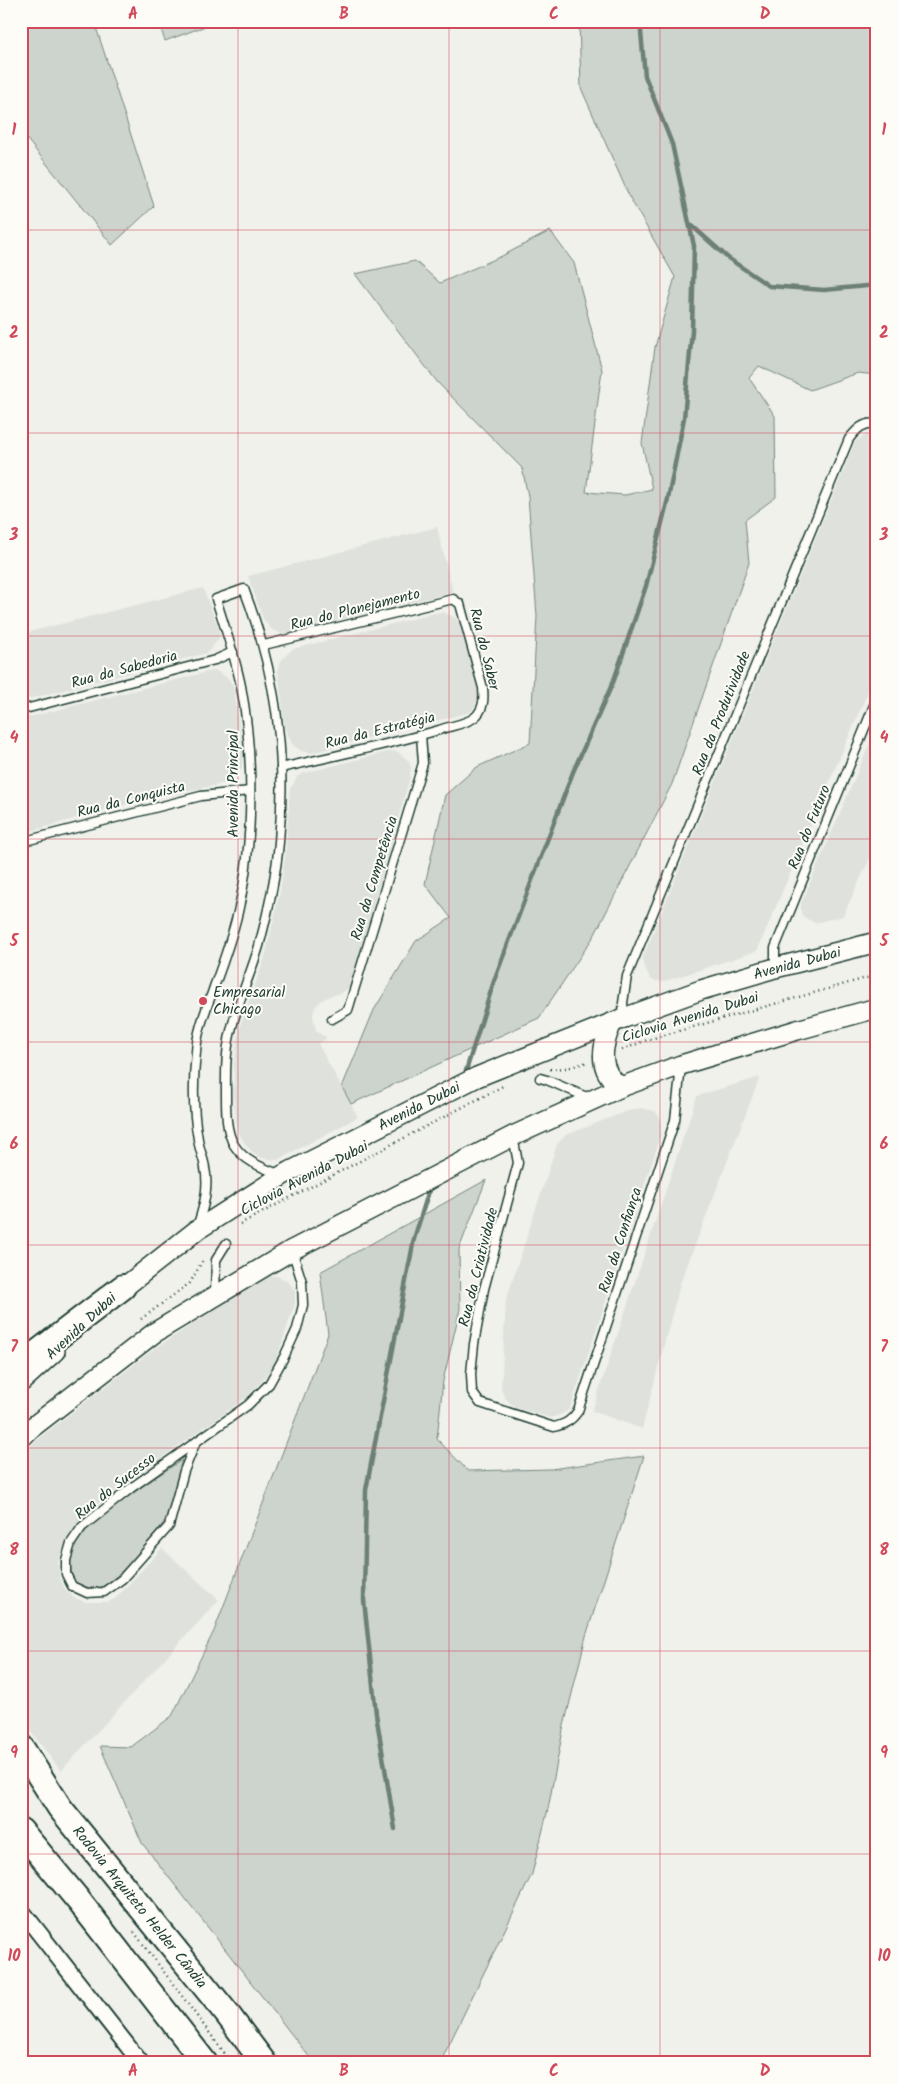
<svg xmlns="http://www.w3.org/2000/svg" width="898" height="2084" viewBox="0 0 898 2084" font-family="Kalam,sans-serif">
<rect width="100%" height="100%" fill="#f0f1eb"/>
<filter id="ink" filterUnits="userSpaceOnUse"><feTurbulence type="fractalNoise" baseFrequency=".02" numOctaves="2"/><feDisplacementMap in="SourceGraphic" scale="10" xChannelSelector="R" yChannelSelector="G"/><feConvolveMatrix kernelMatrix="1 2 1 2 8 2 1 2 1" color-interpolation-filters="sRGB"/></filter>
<g filter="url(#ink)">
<g fill="#dfe2dc">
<polygon points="874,433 877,434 877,671 757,951 663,982 651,980 643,964 643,957 855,442 865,435"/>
<polygon points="437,527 453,592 282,634 271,629 263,619 248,576"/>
<polygon points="203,588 220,632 218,640 207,653 21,701 21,634"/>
<polygon points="443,612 456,618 460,625 478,688 478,698 474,709 467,713 311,753 301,751 292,744 285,728 278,672 279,663 286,655 293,649 435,613"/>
<polygon points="215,670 228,678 234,687 243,755 242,768 236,775 226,783 123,805 21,834 21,719"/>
<polygon points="877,726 877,843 843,916 815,923 805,918 801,914 801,904"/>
<polygon points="391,751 398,752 409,761 411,767 410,777 350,987 342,993 330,996 322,1000 315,1007 313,1015 316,1031 327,1038 318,1044 358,1117 278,1160 262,1158 252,1152 243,1141 237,1129 234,1100 234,1063 240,1026 265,957 280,891 285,858 290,789 297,777 304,773"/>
<polygon points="760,1077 680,1284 642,1429 592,1411 697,1096"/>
<polygon points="641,1108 655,1111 661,1119 661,1135 570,1409 560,1415 551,1418 516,1408 506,1399 501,1390 506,1300 557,1144 566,1135 627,1111"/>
<polygon points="269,1276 277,1276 284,1279 291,1285 295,1291 295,1303 276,1361 263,1380 247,1397 101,1501 70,1534 61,1553 58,1563 60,1578 65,1589 74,1598 86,1602 108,1602 116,1598 162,1548 219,1600 61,1771 21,1719 21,1455 39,1438 154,1349 262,1279"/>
</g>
<g fill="#cdd3cd" stroke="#768880">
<polygon points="21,21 94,21 154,206 112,245 21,132"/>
<polygon points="158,21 219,21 165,41"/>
<polygon points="579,21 877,21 877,375 858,373 810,390 759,366 749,378 775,416 776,497 745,520 749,563 672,784 594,936 539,1018 351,1104 342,1087 374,1010 416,941 451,918 425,884 445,795 477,767 530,743 537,616 528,496 522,468 438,383 355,274 415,261 440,283 502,256 550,231 574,263 602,370 586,492 625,495 652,489 642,443 655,347 675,277 630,198 581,88"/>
<polygon points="486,1180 459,1249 460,1309 443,1381 437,1439 468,1471 551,1469 644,1456 586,1636 563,1730 548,1809 532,1874 440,2063 314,2063 142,1843 100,1746 131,1747 172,1716 214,1631 328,1334 320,1272"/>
<path d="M182,1460C177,1478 175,1500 167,1517C160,1531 116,1582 101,1587C92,1590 82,1586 75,1583C56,1544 101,1517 128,1497C145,1484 163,1472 182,1460Z"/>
</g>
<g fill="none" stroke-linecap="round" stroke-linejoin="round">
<g stroke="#6c8077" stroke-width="4.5">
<polyline points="690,224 728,258 769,286 824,290 877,285"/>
<polyline points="465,1074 495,978 573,772 614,680 646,586 668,499 684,418 692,331 694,246 672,144 645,76 640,21"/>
<polyline points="395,1829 376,1714 364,1600 366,1490 414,1239 430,1187"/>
</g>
<g stroke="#1f3d34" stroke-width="11">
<g id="service">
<path d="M264,645L453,599L460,604L483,688C484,699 484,709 475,717C467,724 450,726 439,730C387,745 334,756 281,768"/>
<polyline points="21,710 215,660 233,652"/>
<polyline points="21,842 201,796 250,791"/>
<polyline points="775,968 775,948 877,698"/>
<path d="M624,1018L623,1003L627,976L849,439C856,430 864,421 877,424"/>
<polyline points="332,1019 348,1010 423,763 421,735"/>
<polyline points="540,1078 547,1080 591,1099"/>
<path d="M513,1136L518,1163L484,1289L474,1344L471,1374L472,1392L480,1403L554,1427C566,1424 572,1420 578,1411L675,1120L681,1067"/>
<path d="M198,1224C204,1206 209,1187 205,1168C204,1159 199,1149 198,1139C193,1112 193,1080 196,1052C197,1030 207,1008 214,987C223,963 232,937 238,912C254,843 254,755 241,686C235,656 225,628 216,599L244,589C276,673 287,753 279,842C276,878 268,912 259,946C250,977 235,1007 229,1040C225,1058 226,1077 226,1096C226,1112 226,1131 234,1145C245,1162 263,1168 281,1175"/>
<polyline points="215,1294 216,1260 226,1244"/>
<polyline points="195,1444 184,1471 169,1526 122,1579 104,1592 87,1593 72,1586 66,1574 66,1560 71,1543 82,1527 131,1488 248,1405 269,1384 284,1357 297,1329 303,1305 302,1282 292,1250"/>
</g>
</g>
<g stroke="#1f3d34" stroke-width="19">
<polyline id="minor" points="21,1910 141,2063"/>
</g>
<g stroke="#1f3d34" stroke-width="22">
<g id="tertiary">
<path d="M612,1023C601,1047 597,1071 621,1087"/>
<polyline points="113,1296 197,1230 283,1175 477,1077 624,1018 701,990 775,968 877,942"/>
<polyline points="21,1382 55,1351"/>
<polyline points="21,1438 30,1429 154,1333 292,1250 513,1136 621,1087 681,1065 797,1030 877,1008"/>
</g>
</g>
<g stroke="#1f3d34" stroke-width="28">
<g id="primary">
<polyline points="21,1365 123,1287"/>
<polyline points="21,1747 60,1808 228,2015 264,2063"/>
<polyline points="21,1831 79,1901 205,2063"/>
</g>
</g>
<g stroke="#1f3d34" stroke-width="2.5" stroke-dasharray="1 4" stroke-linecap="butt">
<polyline points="622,1050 647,1040 877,975"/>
<polyline points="550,1069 567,1068 588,1062"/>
<polyline points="240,1224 503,1086"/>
<polyline points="141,1319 190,1283 204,1258"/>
<polyline points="134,1932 232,2063"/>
</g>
<use href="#service" stroke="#fdfcf7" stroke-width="8"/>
<use href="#minor" stroke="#fdfcf7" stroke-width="15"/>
<use href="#tertiary" stroke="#fdfcf7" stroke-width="19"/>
<use href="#primary" stroke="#fdfcf7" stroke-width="24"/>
</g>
</g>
<path fill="none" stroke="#d1495b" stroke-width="1" stroke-opacity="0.55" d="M238,21V2063M449,21V2063M660,21V2063M21,230H877M21,433H877M21,636H877M21,839H877M21,1042H877M21,1245H877M21,1448H877M21,1651H877M21,1854H877"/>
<circle fill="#d1495b" stroke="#fdfcf7" stroke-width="2" cx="203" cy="1001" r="5"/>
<g text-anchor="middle" stroke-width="4" stroke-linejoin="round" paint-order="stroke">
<g font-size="15" fill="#1f3d34" stroke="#fdfcf7">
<text transform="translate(355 609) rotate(-14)" y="5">Rua do Planejamento</text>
<text transform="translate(485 649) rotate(76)" y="5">Rua do Saber</text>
<text transform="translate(124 669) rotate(-15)" y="5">Rua da Sabedoria</text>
<text transform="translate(721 713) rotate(-68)" y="5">Rua da Produtividade</text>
<text transform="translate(380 730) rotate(-14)" y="5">Rua da Estratégia</text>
<text transform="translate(233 784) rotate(-90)" y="5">Avenida Principal</text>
<text transform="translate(131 799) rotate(-14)" y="5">Rua da Conquista</text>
<text transform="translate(809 827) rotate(-68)" y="5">Rua do Futuro</text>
<text transform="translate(374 878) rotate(-73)" y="5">Rua da Competência</text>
<text transform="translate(797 963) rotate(-15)" y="5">Avenida Dubai</text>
<text transform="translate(690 1017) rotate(-17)" y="5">Ciclovia Avenida Dubai</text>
<text transform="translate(419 1106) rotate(-27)" y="5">Avenida Dubai</text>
<text transform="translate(304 1178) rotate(-28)" y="5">Ciclovia Avenida Dubai</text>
<text transform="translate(620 1240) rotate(-72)" y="5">Rua da Confiança</text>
<text transform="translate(478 1267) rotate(-76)" y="5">Rua da Criatividade</text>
<text transform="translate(81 1326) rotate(-43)" y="5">Avenida Dubai</text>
<text transform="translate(115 1486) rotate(-38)" y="5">Rua do Sucesso</text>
<text transform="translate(140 1907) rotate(51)" y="5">Rodovia Arquiteto Helder Cândia</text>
</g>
<g font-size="15" fill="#1f3d34" stroke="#fdfcf7" text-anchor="start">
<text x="213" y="997">Empresarial<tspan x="213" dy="17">Chicago</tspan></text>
</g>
</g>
<rect width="898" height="2084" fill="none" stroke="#fdfcf7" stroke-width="55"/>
<rect x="28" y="28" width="842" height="2028" fill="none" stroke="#d1495b" stroke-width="2"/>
<g font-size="16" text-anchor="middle" font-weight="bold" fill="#d1495b">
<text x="133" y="19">A</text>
<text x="344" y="19">B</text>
<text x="554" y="19">C</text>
<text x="765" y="19">D</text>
<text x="14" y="135">1</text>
<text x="884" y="135">1</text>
<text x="14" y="338">2</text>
<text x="884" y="338">2</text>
<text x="14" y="540">3</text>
<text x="884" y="540">3</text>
<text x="14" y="743">4</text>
<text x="884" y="743">4</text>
<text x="14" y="946">5</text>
<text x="884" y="946">5</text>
<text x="14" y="1149">6</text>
<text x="884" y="1149">6</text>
<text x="14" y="1352">7</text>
<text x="884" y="1352">7</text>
<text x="14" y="1555">8</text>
<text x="884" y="1555">8</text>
<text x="14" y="1758">9</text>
<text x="884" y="1758">9</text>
<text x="14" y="1961">10</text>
<text x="884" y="1961">10</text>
<text x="133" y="2076">A</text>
<text x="344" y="2076">B</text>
<text x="554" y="2076">C</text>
<text x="765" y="2076">D</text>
</g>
</svg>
